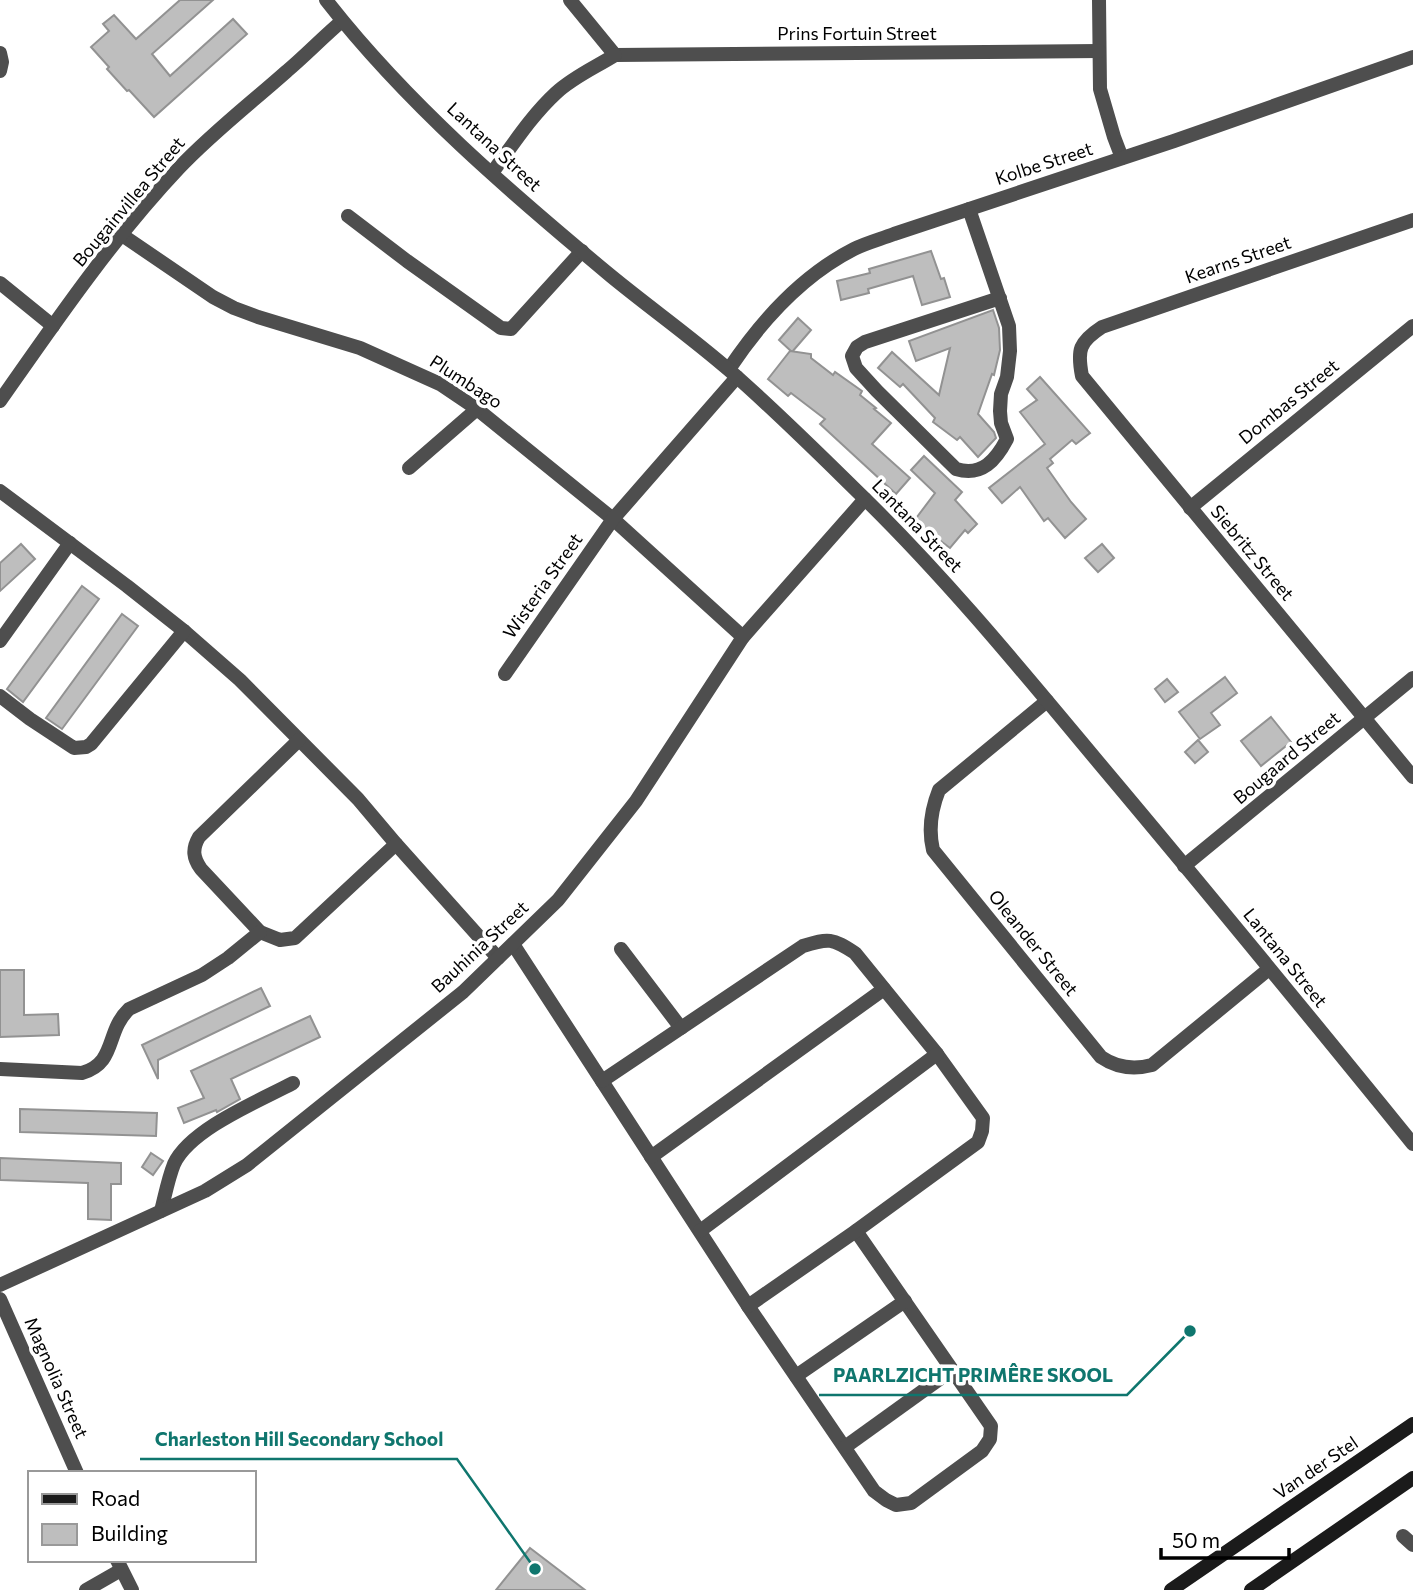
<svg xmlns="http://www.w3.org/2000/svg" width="1413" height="1590" viewBox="0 0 1413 1590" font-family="Commissioner,sans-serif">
<rect width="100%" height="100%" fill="#fff"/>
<g fill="#bebebe" stroke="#929292" stroke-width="2">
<polygon points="180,0 213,0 152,54 170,76 233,19 247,34 154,117 129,90 127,91 107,69 109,67 91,47 109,31 103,24 114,15 136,39"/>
<polygon points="931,251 941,279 944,278 950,297 922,305 913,276 868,289 869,293 841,300 837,281 870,273 869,269"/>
<polygon points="993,310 999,328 1000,350 994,375 992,374 978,414 994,432 996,438 978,457 960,437 957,440 933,422 935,418 903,384 900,387 878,368 892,352 939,395 950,348 916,361 909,341"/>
<polygon points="798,318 811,330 792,352 779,340"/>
<polygon points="790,351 811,354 811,358 833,375 835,372 862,391 860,395 876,408 874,409 891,423 872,444 910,478 896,494 820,424 825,419 791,393 788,396 768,379"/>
<polygon points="1040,377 1090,433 1076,444 1072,440 1050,459 1053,463 1047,468 1071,502 1086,519 1065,538 1048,518 1044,521 1020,487 1002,503 989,488 1045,444 1020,412 1037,400 1027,389"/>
<polygon points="924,456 962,492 955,500 977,524 968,533 965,530 950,548 914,521 935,493 911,470"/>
<polygon points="21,544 35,559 0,591 0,563"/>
<polygon points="1102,544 1114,558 1098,572 1085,558"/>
<polygon points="82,586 99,599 23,702 7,689"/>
<polygon points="122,614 138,626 62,729 46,718"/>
<polygon points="1225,677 1237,693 1211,713 1220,725 1200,739 1179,712"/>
<polygon points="1167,679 1178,692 1165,702 1155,689"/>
<polygon points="1271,717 1291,742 1261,766 1241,741"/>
<polygon points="1198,740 1208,752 1195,763 1185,752"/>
<polygon points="0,970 24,970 24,1015 58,1014 59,1035 0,1037"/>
<polygon points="261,988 270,1006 158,1060 158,1079 142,1045"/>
<polygon points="310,1016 320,1037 231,1079 240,1099 217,1112 216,1110 184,1123 178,1108 204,1098 191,1071"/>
<polygon points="20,1109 157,1113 156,1136 20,1132"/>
<polygon points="151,1153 163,1161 153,1175 142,1167"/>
<polygon points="0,1158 121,1163 121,1184 111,1184 111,1220 88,1219 88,1183 0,1180"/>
<polygon points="530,1548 585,1590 496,1590"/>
</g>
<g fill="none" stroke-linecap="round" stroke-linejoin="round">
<g stroke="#4e4e4e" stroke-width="14">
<polyline points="570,0 615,55"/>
<polyline points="1099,0 1100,89 1114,137 1122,158"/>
<polyline points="0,53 2,62 0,71"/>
<polyline points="615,55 1099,51"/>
<path d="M492,173C512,146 531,116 556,93C573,77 596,67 615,55"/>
<path d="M969,209L1009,326L1010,351L1007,377L1001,394L1000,411L1001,423L1007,439C996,460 982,477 956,469L877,391L856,368L852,356L857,347L865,342L1000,298"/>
<polyline points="348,216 407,261 501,328 511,329 582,251"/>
<path d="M1413,220L1102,327C1079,342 1077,350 1082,376L1413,777"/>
<polyline points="122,235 213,297 234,308 258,317 360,348 440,384 477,409 613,519 743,637"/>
<polyline points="0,283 53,326"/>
<path d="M729,369C761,321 801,276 854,249C866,243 881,239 894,234L1174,141L1413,57"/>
<path d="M0,401C56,321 112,239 179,168C212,133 251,103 287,71C306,55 323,37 342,21"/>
<polyline points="409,468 477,409"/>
<polyline points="0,491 127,586 184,631 240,680 358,799 396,844 498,958"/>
<polyline points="1190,508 1413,326"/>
<polyline points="0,641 70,543"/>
<polyline points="505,674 613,519 737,377"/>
<polyline points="0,696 30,719 74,748 86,747 91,744 184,631"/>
<path d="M1047,701L939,790C931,810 928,829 933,850L1101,1057C1117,1068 1133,1070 1152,1065L1269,969"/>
<path d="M299,740L199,837C192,849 193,858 201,869L260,932L280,940L295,938L396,844"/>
<polyline points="1184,866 1413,678"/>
<polyline points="513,944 748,1306 874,1491 886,1500 896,1505 911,1503 982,1451 990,1439 991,1426 856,1231"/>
<polyline points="621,949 681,1028"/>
<path d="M0,1069L82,1073C117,1063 105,1032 129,1009L202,975L228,958L260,932"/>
<path d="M602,1081L803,946C829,938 832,938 855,953L937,1054L983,1118L982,1131L978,1142L856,1231L748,1306"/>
<polyline points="651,1157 884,989"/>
<path d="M161,1211C165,1196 168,1179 174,1164C190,1129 259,1101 293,1083"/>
<polyline points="700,1231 937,1054"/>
<polyline points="0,1285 205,1191 247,1165 463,992 558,900 636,801 743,637 865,499"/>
<polyline points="796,1376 905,1301"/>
<polyline points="845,1447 952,1370"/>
<polyline points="1403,1536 1413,1545"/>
<polyline points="86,1590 121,1570"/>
</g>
<g stroke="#4e4e4e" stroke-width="14">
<path d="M326,0C407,104 510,192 611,276C650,308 691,337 729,370C775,410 818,453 862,496C947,579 1023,672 1099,763C1205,889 1309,1016 1413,1144"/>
<polyline points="0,1299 77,1473"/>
<polyline points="117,1560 132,1590"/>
</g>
<g stroke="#1b1b1b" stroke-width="14">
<polyline points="1171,1590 1413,1424"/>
<polyline points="1251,1590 1413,1478"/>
</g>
</g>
<g text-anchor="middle" stroke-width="7" stroke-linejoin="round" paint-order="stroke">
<g font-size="18" fill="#000" stroke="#fff">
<text x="857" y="40">Prins Fortuin Street</text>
<text transform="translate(494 147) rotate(43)" y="6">Lantana Street</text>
<text transform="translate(1044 164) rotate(-18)" y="6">Kolbe Street</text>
<text transform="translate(129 202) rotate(-50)" y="6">Bougainvillea Street</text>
<text transform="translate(1238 260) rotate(-19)" y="6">Kearns Street</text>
<text transform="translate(466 382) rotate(33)" y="6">Plumbago</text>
<text transform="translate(1289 402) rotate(-39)" y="6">Dombas Street</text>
<text transform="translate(917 526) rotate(46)" y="6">Lantana Street</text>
<text transform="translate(1252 553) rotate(50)" y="6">Siebritz Street</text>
<text transform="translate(543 586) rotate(-55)" y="6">Wisteria Street</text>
<text transform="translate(1287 758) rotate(-40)" y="6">Bougaard Street</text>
<text transform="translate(1033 943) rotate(51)" y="6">Oleander Street</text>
<text transform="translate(480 947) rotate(-43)" y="6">Bauhinia Street</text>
<text transform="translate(1285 958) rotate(51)" y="6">Lantana Street</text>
<text transform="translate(56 1378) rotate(66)" y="6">Magnolia Street</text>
<text transform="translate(1316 1468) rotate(-34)" y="6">Van der Stel</text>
</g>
</g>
<path fill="none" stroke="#0f766e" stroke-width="2.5" d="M1190 1331L1127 1395H819M535 1569L457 1459H140"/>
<g fill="#0f766e" stroke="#fff" stroke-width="2.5">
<circle cx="1190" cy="1331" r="7"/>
<circle cx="535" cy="1569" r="7"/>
</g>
<g font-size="19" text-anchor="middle" font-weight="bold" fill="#0f766e" stroke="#fff" stroke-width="7" stroke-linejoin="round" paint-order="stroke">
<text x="973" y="1382">PAARLZICHT PRIMÊRE SKOOL</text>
<text x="299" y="1446">Charleston Hill Secondary School</text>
</g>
<rect x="28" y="1471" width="228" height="91" fill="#ffffff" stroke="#999999" stroke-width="2"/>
<rect x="42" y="1494" width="35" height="10" fill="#1b1b1b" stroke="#999999" stroke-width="2"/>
<text x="91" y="1506" font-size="21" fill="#000000">Road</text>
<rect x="42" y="1524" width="35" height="21" fill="#bebebe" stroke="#999999" stroke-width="2"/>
<text x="91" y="1541" font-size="21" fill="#000000">Building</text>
<path d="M1161 1548v10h128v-10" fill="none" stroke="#000000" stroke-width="3.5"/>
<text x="1172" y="1548" font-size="21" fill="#000000" stroke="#ffffff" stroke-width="5" paint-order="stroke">50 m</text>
</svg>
